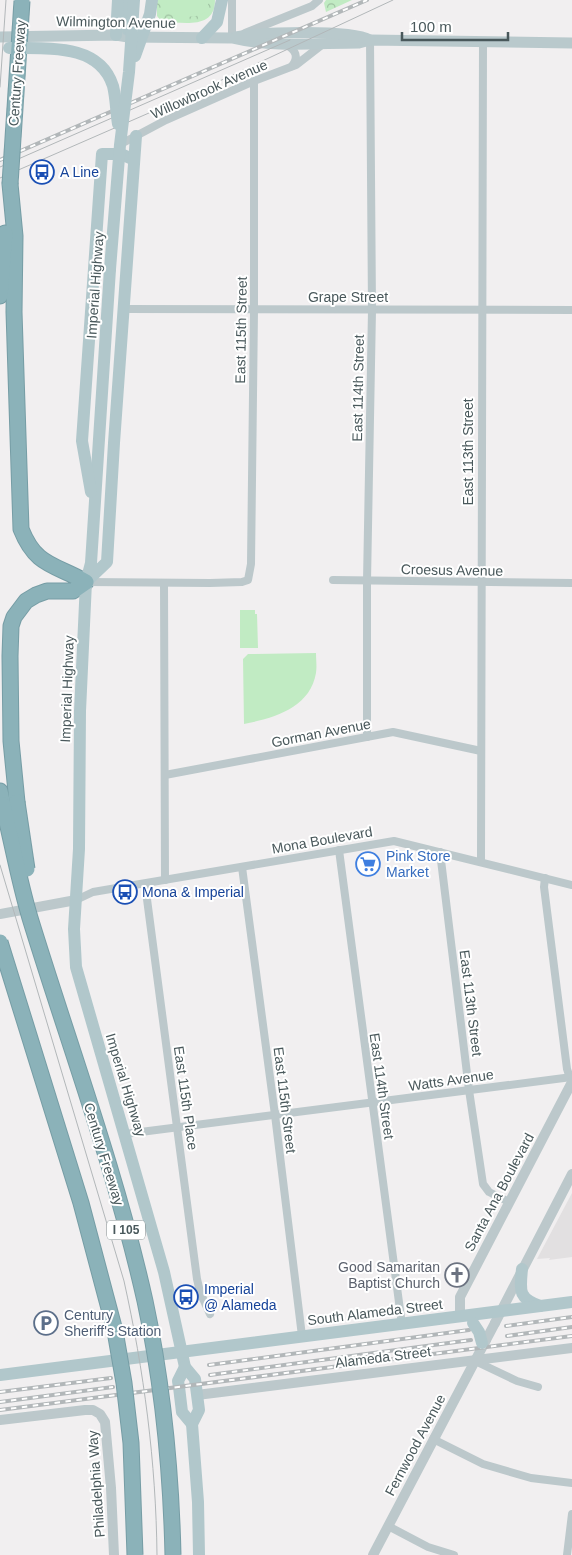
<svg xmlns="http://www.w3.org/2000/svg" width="572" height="1555" viewBox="0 0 572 1555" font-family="Helvetica,sans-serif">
<defs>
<pattern id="park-crowns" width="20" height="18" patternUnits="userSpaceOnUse" patternTransform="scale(1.25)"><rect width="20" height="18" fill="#c1ebc3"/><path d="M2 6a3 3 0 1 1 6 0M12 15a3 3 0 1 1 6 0" fill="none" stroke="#9fc1a1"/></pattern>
</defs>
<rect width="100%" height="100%" fill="#f1eff0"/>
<polygon fill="#e2e0e1" points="572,1193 572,1257 549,1260 550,1258 537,1259"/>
<g fill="url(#park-crowns)">
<path d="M157,0H215C215,30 184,22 162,22L157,16Z"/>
<polygon points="326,0 352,0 326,12 324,3"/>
</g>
<g fill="#c1ebc3">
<path d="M166,0H209C208,6 207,11 202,14C196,18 172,17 167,13Z"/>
<polygon points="240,610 255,610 255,614 257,614 258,648 240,648"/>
<path d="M316,653C316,659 317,666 316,673C310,708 274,718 244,724L243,659L248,654Z"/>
</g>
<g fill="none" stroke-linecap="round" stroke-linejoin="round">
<g stroke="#769da5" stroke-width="17">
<g id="motorway">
<path d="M10,184L15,236L14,312L21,529C36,567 55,564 86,582L73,591H47L36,595L26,601L14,617L11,626L10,656L11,741L17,802"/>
<polyline points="0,296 5,233"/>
<polyline points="0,791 3,805"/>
</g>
</g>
<g stroke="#bcc8cb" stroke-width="8">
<polyline points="232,0 232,38 234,38"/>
<polyline points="245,33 312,6 319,0"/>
<path d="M286,45C296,50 299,57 292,66"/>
<polyline points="119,145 166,120 254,81 296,65 323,44"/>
<polyline points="123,309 572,310"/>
<polyline points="333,580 572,583"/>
<polyline points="87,582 210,583 242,582 248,580 251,564 254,310 254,81"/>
<polyline points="164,583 165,880"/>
<polyline points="367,737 367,581 372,310 370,40"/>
<polyline points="165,775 393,732 481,751"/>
<polyline points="339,850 402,1325"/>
<polyline points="440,852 469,1090 483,1184 489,1192 509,1202"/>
<polyline points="481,861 483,42"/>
<polyline points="242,867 275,1115 302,1336"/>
<polyline points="545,878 544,887 567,1069 569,1075 572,1076"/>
<polyline points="145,884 197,1279 200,1292 210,1314"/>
<polyline points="76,900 93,892 394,841 572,885"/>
<polyline points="125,1134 572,1077"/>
<polyline points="475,1361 517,1381 538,1387"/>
<polyline points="433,1439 483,1464 531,1478 572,1483"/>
<polyline points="388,1526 428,1547 454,1555"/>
<polyline points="567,1555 572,1514"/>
</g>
<g stroke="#bcc8cb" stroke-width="10">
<polyline points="0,914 76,900"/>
<polyline points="460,1317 460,1297 572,1082"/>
<polyline points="495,1323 572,1174"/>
<polyline points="197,1395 572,1348"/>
<polyline points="0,1420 85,1410 93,1410 100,1414 105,1422 111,1488 114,1555"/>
<polyline points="373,1555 486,1340"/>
</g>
<g stroke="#b9c9cc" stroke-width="11">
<path d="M0,37L116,35L128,37L232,38C273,48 318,43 359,43L370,40L572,43"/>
<path d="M236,37C261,32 350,29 370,40"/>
</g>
<g stroke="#b1c7cb" stroke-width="12">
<polyline points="126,0 128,30"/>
<polyline points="116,35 118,0"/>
<polyline points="202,38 217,22 222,0"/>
<polyline points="110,269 91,563 86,582 80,711 79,849 74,929 76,967 164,1272 185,1367 195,1379 199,1410 192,1424 198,1502 199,1555"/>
<polyline points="91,492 82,441 102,154 121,154 130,158"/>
<polyline points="86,582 107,562 114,443 136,136"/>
<path d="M522,1269C520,1291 518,1298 540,1306"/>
<polyline points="185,1367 178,1381 179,1387 182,1412 192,1424"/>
<path d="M0,1375C190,1349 381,1327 572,1302"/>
</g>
<use href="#motorway" stroke="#8bb2b9" stroke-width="15"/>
<g stroke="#b2b7b9" stroke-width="1">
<polyline points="0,87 6,0"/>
<polyline points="0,167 290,40"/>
<polyline points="0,178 181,99 393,0"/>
<path d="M0,865L124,1281C144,1371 156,1462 157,1555"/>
</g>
<g stroke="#b2b7b9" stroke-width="4">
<g id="rail">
<polyline points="0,160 367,0"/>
<polyline points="506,1326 572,1317"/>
<polyline points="507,1336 572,1327"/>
<polyline points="209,1365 469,1330"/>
<polyline points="210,1375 471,1340"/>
<polyline points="0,1392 111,1378"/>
<polyline points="0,1402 113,1387"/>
<polyline points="0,1410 572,1336"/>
</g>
</g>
<use href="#rail" stroke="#fff" stroke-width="2" stroke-dasharray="5.5" stroke-linecap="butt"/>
<g stroke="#769da5" stroke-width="17" stroke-linecap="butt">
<g id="motorway-bridge">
<polyline points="10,184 22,1"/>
<polyline points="17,802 27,869"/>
<path d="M3,805C12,842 19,881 30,918C69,1045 116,1171 145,1301C163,1385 171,1470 173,1555"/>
<polyline points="0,942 81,1203 115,1331 124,1383 131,1443 135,1555"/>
</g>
</g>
<polyline stroke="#bcc8cb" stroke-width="10" points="486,1340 495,1323"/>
<g stroke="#b1c7cb" stroke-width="12">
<path d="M9,48C45,49 99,42 113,86C116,98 116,112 118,124"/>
<polyline points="135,56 150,14 152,0"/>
<polyline points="110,269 120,145 129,72 134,0"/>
<polyline points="473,1323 479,1332 482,1343"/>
</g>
<use href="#motorway-bridge" stroke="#8bb2b9" stroke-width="15"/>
</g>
<defs>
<g id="bus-ring" transform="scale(1.25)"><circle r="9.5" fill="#fff" stroke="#1a4fb4" stroke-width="1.5"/><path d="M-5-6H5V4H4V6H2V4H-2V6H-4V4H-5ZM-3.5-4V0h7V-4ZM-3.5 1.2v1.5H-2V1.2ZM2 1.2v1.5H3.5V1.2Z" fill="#1a4fb4"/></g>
<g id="supermarket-ring" transform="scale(1.25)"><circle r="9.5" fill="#fff" stroke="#3f7fe0" stroke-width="1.5"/><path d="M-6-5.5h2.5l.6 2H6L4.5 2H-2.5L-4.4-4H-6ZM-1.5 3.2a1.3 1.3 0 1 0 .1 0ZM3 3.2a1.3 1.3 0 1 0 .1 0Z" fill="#3f7fe0"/></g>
<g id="church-ring" transform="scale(1.25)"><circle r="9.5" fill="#fff" stroke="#6b7280" stroke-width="1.5"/><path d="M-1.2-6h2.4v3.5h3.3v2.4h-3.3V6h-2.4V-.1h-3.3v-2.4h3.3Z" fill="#6b7280"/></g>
<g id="parking-ring" transform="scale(1.25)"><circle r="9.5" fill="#fff" stroke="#5c6f8a" stroke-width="1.5"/><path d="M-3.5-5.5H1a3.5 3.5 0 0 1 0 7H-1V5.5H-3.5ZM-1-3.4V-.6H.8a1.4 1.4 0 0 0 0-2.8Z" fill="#5c6f8a"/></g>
</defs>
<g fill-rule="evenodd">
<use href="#bus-ring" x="42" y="172"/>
<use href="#supermarket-ring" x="368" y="864"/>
<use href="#bus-ring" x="125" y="892"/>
<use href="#church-ring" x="457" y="1275"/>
<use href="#bus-ring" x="186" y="1297"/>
<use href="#parking-ring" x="46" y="1323"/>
</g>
<g text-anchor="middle" stroke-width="4" stroke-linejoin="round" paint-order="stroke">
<rect fill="#fff" stroke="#808a8c" stroke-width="1" x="107" y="1220.5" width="38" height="19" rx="4"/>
<g font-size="12" font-weight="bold" fill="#49585b">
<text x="126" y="1234">I 105</text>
</g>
<g font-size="14" fill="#49585b" stroke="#fff">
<text transform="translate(116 22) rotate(1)" y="5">Wilmington Avenue</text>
<text transform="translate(17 73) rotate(-86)" y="5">Century Freeway</text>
<text transform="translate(209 89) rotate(-24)" y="5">Willowbrook Avenue</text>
<text transform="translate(95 285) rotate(-86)" y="5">Imperial Highway</text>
<text x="348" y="302">Grape Street</text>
<text transform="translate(241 330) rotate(-89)" y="5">East 115th Street</text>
<text transform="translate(358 388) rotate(-89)" y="5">East 114th Street</text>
<text transform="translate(468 452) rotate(-90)" y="5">East 113th Street</text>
<text transform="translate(452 570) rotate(1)" y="5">Croesus Avenue</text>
<text transform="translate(67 689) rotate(-88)" y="5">Imperial Highway</text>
<text transform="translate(321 733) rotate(-11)" y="5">Gorman Avenue</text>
<text transform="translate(322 840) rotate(-10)" y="5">Mona Boulevard</text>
<text transform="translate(471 1003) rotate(83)" y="5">East 113th Street</text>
<text transform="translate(451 1080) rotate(-8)" y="5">Watts Avenue</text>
<text transform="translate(126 1085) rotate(73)" y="5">Imperial Highway</text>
<text transform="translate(382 1086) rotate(82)" y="5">East 114th Street</text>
<text transform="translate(186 1098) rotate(82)" y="5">East 115th Place</text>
<text transform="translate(285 1100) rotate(83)" y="5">East 115th Street</text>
<text transform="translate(104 1154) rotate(73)" y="5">Century Freeway</text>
<text transform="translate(499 1192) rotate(-62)" y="5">Santa Ana Boulevard</text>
<text transform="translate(375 1312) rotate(-7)" y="5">South Alameda Street</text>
<text transform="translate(383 1357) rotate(-7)" y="5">Alameda Street</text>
<text transform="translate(415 1445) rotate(-62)" y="5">Fernwood Avenue</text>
<text transform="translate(96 1484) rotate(-94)" y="5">Philadelphia Way</text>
</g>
<g font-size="14" fill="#164399" stroke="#fff" text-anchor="start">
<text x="60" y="177">A Line</text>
<text x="142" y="897">Mona &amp; Imperial</text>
<text x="204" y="1294">Imperial<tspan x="204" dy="16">@ Alameda</tspan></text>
</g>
<g font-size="14" fill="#366cbe" stroke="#fff" text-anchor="start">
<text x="386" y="861">Pink Store<tspan x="386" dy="16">Market</tspan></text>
</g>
<g font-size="14" fill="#5b616d" stroke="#fff" text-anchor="end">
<text x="440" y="1272">Good Samaritan<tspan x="440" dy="16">Baptist Church</tspan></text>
</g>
<g font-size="14" fill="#4e5e75" stroke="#fff" text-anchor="start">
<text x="64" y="1320">Century<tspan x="64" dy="16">Sheriff's Station</tspan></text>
</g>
</g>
<path d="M402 32v8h106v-8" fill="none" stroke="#49585b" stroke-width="2.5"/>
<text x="410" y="32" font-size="15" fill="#49585b" stroke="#ffffff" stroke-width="4" paint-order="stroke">100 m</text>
</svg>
